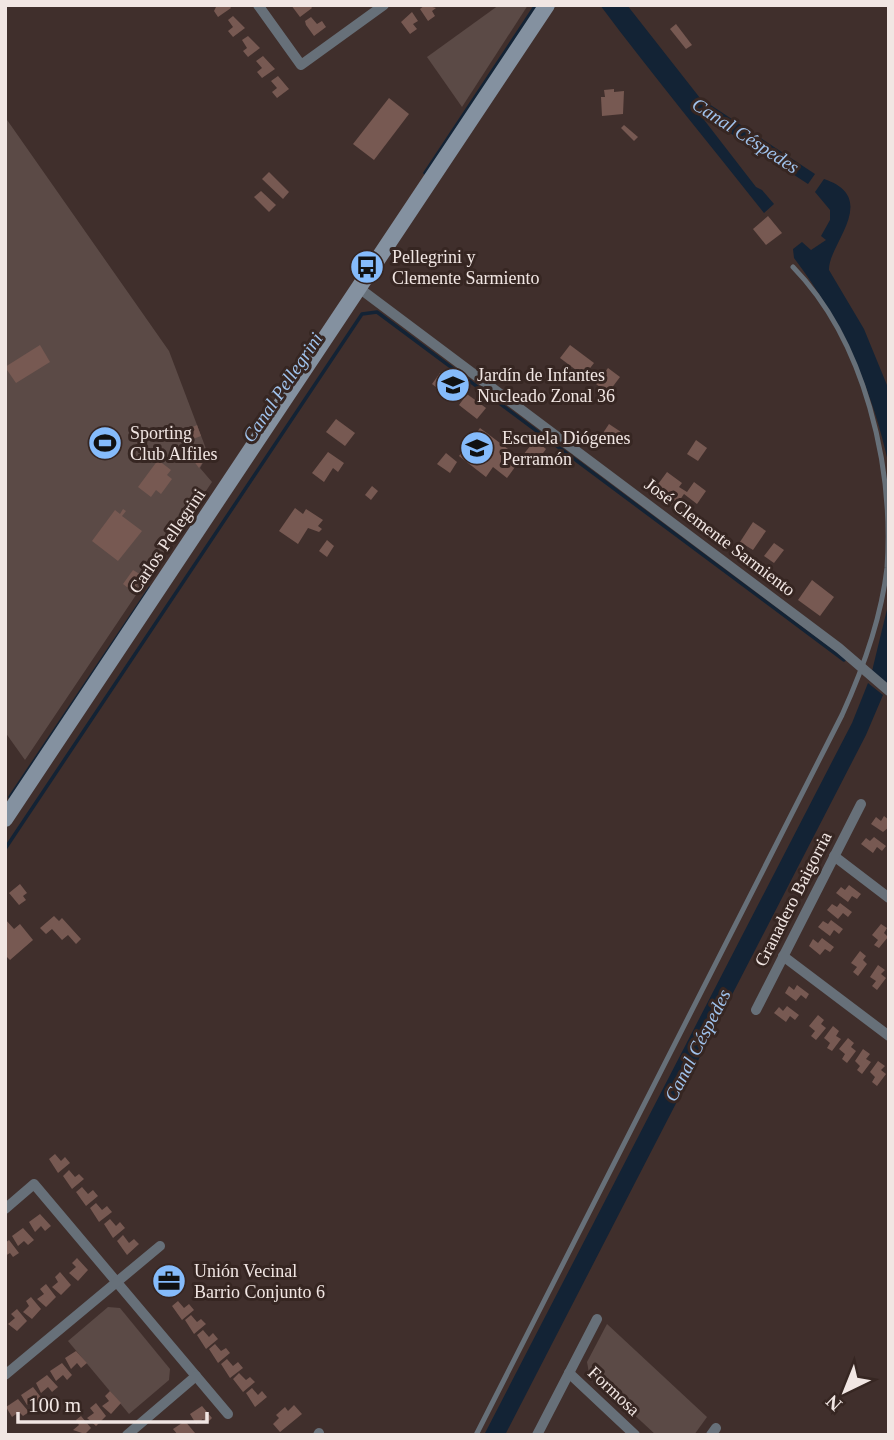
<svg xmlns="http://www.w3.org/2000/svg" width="894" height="1440" viewBox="0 0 894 1440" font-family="'Times New Roman',serif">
<rect width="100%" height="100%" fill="#402f2c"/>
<g fill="#5b4a46">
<polygon points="499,5 528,5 462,107 427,57"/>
<polygon points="5,117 169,351 208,454 200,468 212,482 25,760 5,732"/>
<polygon points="108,1307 120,1308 170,1369 169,1380 129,1414 68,1341"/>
<polygon points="607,1324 707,1417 694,1435 656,1435 589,1373 587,1362"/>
</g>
<g fill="#132335">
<path d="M600,5H627L700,98L815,174L808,184L698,112L756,187L762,190L774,204L764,213C709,143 653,76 600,5Z"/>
<path d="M824,179C881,198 828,244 829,270L864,329L889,390V466C872,387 842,322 794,258L793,249L802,242L811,250L826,240L821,236L830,220V210L815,192Z"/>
<polygon points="889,601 889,678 887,683 872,671"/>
<polygon points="868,683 883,695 866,735 505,1435 484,1435 852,723"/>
</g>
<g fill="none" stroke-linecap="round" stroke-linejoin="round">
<g stroke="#132335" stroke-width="3.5">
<polyline points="425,173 536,5"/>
<polyline points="10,797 150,588"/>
<polyline points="5,849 362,314 377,312 844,660"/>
</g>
</g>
<g fill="#775952">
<polygon points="217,5 229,5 231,8 218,17 214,11"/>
<polygon points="291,5 310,5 312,8 300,17"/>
<polygon points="425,5 436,8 432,11 435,16 428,21 420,9"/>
<polygon points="412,12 418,21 413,24 417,29 410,34 401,22"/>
<polygon points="233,16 245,28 233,37 228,31 233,27 228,20"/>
<polygon points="311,17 317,24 322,21 326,27 314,36 306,25 305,21"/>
<polygon points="676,24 692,45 686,49 670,29"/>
<polygon points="248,36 260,48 248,57 243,51 247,48 242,40"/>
<polygon points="263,56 275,69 262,78 257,72 262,68 256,61"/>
<polygon points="278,76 289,89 277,98 272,92 277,88 271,81"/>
<polygon points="614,89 614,92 624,91 623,114 602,116 601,97 605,97 604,90"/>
<polygon points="389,98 409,114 374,160 353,144"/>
<polygon points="624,125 638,137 634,141 621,128"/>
<polygon points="269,172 289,192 283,199 262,179"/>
<polygon points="261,191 276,205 269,212 254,197"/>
<polygon points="768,216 782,233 766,245 753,229"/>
<polygon points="40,345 50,362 16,383 5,367"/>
<polygon points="570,345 594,363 584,376 560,358"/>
<polygon points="608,368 620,377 608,393 596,384"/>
<polygon points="440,373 463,390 454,401 432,384"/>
<polygon points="467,394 486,408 477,419 459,405"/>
<polygon points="336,419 355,433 345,446 326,432"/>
<polygon points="609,424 621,432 610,447 599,439"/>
<polygon points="197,425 201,436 193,439 188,429"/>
<polygon points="480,428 508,449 502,457 515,467 507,478 493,467 486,477 459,456"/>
<polygon points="535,440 546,449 535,464 523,455"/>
<polygon points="696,440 707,448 698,461 687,454"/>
<polygon points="207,451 208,454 199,468 193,460"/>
<polygon points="328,452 344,463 338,472 333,468 324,482 312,473"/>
<polygon points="446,453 457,462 450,473 437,464"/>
<polygon points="158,460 171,470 167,475 172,479 161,494 156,490 151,497 138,487"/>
<polygon points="667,472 682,483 679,487 687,492 694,482 706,491 697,504 684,494 675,507 653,491"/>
<polygon points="372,486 378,491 371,500 365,495"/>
<polygon points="295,508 303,514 306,509 323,520 318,526 322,529 319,532 308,528 298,544 279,531"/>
<polygon points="123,509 126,511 122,516 142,531 118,561 92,541 115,510 120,514"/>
<polygon points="753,522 766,531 753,550 740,542"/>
<polygon points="327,540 334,546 327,557 319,551"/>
<polygon points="774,543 784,550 774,563 764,556"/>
<polygon points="133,570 143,576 136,586 140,589 136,594 123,584"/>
<polygon points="812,580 834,597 820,616 798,600"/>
<polygon points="884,816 889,820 889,827 883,832 871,824 876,817 881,821"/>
<polygon points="874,837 886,846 882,851 877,847 873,853 861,844 866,838 870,841"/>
<polygon points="20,884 27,893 23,896 26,900 19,905 9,893"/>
<polygon points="849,885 861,894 857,899 852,896 848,902 836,893 841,887 845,890"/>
<polygon points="840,903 852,912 848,917 843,913 838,919 827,910 832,904 837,907"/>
<polygon points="54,916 59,921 62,918 81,939 76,944 68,935 62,940 52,929 46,934 40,928"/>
<polygon points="5,919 14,929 20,924 33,940 10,960 5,955"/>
<polygon points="831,920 843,929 839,934 834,930 830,936 818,927 823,921 828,924"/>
<polygon points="881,924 887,928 884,933 888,937 879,948 874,945 878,940 872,935"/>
<polygon points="822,938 834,947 830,952 825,949 820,955 809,946 813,939 818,943"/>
<polygon points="860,951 866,956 863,960 867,964 858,976 853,972 857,967 851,963"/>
<polygon points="878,965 885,970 881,974 886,978 877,990 872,986 876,981 870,977"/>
<polygon points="797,985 809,994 806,999 801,995 796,1001 785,993 789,986 794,990"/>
<polygon points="787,1006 799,1015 795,1020 790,1016 786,1022 774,1013 779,1007 783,1011"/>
<polygon points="818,1015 824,1020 821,1024 826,1028 816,1040 811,1036 815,1031 809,1026"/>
<polygon points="833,1026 839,1031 836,1036 841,1039 832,1051 827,1048 830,1043 824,1038"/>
<polygon points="848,1038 854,1043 851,1047 856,1051 847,1063 842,1059 845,1054 839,1049"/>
<polygon points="863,1049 870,1054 866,1059 871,1062 862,1074 857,1070 860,1066 855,1061"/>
<polygon points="878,1061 885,1066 881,1070 886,1074 877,1086 872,1082 875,1077 870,1072"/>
<polygon points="55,1154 61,1161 65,1157 70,1163 58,1173 49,1159"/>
<polygon points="69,1170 75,1177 79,1174 84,1179 72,1189 63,1176"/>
<polygon points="82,1187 88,1194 93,1190 98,1196 86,1206 76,1192"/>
<polygon points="96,1203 102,1210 107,1206 112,1212 99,1222 90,1208"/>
<polygon points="40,1214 51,1226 45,1231 41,1226 35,1232 29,1222"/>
<polygon points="110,1219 116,1226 120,1222 125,1228 113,1238 104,1224"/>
<polygon points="23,1228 34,1240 28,1245 24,1241 18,1246 12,1236"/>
<polygon points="123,1235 129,1243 134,1239 139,1244 127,1255 117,1241"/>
<polygon points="9,1240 19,1253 13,1257 10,1253 5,1256 5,1243"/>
<polygon points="77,1258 88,1270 78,1281 69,1273 76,1267 72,1263"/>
<polygon points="60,1272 71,1285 61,1295 52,1287 58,1282 55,1277"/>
<polygon points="46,1284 56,1297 46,1307 37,1299 44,1294 40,1289"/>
<polygon points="31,1297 41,1309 32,1319 23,1312 29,1306 26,1301"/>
<polygon points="178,1301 184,1308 189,1304 194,1310 182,1320 172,1306"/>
<polygon points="17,1309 27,1321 17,1331 8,1324 15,1318 11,1314"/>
<polygon points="191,1315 197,1322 201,1319 206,1324 194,1334 185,1320"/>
<polygon points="203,1330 209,1337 213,1333 218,1339 206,1349 197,1335"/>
<polygon points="215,1344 221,1351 226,1348 230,1353 218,1363 209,1349"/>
<polygon points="76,1351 87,1363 81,1368 77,1363 71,1369 65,1358"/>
<polygon points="227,1359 233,1366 238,1362 243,1368 230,1378 221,1364"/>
<polygon points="62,1363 72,1375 67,1380 63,1375 56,1381 50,1371"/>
<polygon points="239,1373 246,1380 250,1377 255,1382 243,1392 233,1379"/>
<polygon points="47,1375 58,1387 52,1392 48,1387 41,1393 36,1383"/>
<polygon points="33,1387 43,1400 38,1404 33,1400 27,1405 21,1395"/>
<polygon points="252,1388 258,1395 262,1391 267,1397 255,1407 246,1393"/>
<polygon points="110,1391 121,1403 111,1414 102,1406 109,1401 105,1396"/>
<polygon points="18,1399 29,1412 23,1416 19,1412 12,1417 6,1407"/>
<polygon points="96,1403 106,1416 96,1426 87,1418 94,1413 90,1408"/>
<polygon points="294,1405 302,1414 280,1432 273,1424 279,1418 276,1415 285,1407 288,1411"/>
<polygon points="202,1406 212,1418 207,1423 203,1419 196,1424 190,1414"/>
<polygon points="81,1416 91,1428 86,1433 88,1435 73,1430 79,1425 76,1420"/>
<polygon points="185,1421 195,1433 193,1435 178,1435 173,1429"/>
</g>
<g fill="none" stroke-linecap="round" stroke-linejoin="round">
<path stroke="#677079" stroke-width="5" d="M476,1435L842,715C863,669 881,619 887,568C894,466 865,341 793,267"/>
<g stroke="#677079" stroke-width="10">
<polyline points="258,5 301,65 384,5"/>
<polyline points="359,288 839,648 889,691"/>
<polyline points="834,856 889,898"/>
<polyline points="783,956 889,1036"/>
<polyline points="756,1010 861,804"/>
<polyline points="5,1209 34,1184 228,1414"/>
<polyline points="569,1373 635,1435"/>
<polyline points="5,1375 160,1246"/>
<polyline points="127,1435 196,1376"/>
<polyline points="318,1435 319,1433"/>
<polyline points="537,1435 597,1319"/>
<polyline points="711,1435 716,1428"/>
</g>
<polyline stroke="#8491a0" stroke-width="16" points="5,819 547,5"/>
</g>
<defs>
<g id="bus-disc" transform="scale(1.75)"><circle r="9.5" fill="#85bbfb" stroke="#362622"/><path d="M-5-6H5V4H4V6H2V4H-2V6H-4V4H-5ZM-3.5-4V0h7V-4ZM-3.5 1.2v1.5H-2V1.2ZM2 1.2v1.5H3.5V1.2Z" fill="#111"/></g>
<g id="school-disc" transform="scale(1.75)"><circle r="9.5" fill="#85bbfb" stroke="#362622"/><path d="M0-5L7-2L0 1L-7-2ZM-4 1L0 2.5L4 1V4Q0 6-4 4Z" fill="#111"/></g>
<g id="stadium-disc" transform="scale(1.75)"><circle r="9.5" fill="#85bbfb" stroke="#362622"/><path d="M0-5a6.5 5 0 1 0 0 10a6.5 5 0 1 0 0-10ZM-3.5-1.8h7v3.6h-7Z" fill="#111"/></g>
<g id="office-disc" transform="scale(1.75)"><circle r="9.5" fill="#85bbfb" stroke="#362622"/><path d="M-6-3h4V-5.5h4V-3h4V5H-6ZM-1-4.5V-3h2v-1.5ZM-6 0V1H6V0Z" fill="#111"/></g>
</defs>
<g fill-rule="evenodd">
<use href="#bus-disc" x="367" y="267"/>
<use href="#school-disc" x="453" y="385"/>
<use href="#stadium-disc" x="105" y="443"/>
<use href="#school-disc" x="477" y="448"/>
<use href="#office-disc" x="169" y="1281"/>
</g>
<g text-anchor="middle" stroke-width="6" stroke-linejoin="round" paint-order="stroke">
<g font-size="18" fill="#f1e6e3" stroke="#362622" text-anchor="start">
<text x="392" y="263">Pellegrini y<tspan x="392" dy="21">Clemente Sarmiento</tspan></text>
<text x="477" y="381">Jardín de Infantes<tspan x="477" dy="21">Nucleado Zonal 36</tspan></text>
<text x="130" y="439">Sporting<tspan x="130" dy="21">Club Alfiles</tspan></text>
<text x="502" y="444">Escuela Diógenes<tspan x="502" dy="21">Perramón</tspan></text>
<text x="194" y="1277">Unión Vecinal<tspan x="194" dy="21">Barrio Conjunto 6</tspan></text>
</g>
<g font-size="18" fill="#f1e6e3" stroke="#362622">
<text transform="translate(720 537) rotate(37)" y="6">José Clemente Sarmiento</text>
<text transform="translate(167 541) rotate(-56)" y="6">Carlos Pellegrini</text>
<text transform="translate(793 899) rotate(-63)" y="6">Granadero Baigorria</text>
<text transform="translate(614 1391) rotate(43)" y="6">Formosa</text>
</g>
<g font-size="19" font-style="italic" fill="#a0c3ed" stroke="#362622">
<text transform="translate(746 135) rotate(33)" y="7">Canal Céspedes</text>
<text transform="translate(282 387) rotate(-56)" y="7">Canal Pellegrini</text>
<text transform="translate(697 1045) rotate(-63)" y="7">Canal Céspedes</text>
</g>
</g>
<rect width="894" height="1440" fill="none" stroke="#f1e6e3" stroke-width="14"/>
<g transform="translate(845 1391) rotate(223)" stroke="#362622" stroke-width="5" paint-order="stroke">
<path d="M0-5L12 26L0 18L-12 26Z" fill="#f1e6e3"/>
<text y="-10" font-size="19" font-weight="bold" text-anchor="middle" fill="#f1e6e3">N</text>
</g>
<path d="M18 1412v10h189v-10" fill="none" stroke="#f1e6e3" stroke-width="3.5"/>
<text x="28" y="1412" font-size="21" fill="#f1e6e3" stroke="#362622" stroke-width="5" paint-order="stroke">100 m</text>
</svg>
